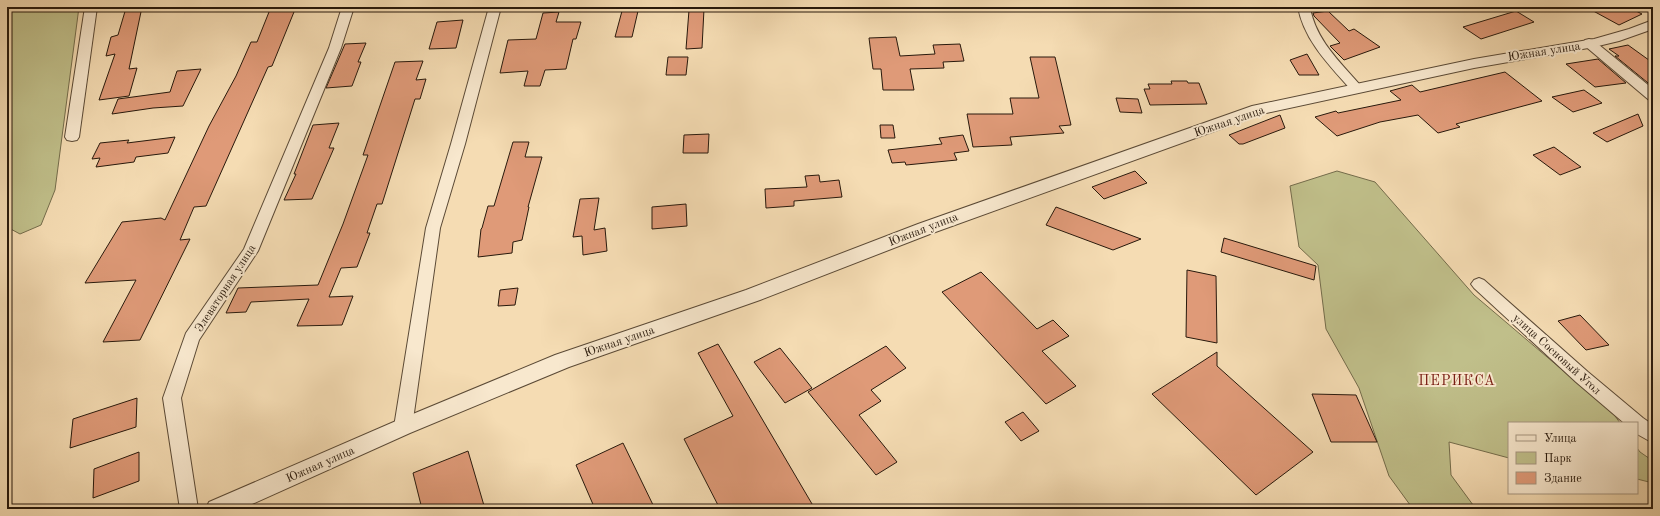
<svg xmlns="http://www.w3.org/2000/svg" width="1660" height="516" viewBox="0 0 1660 516" font-family="'Old Standard TT',serif">
<rect width="100%" height="100%" fill="#f5dcb3"/>
<filter id="stains"><feTurbulence type="fractalNoise" baseFrequency=".005" numOctaves="4"/><feColorMatrix values="0 0 0 0 .2 0 0 0 0 .09 0 0 0 0 .02 0 0 0 .5 -.17"/></filter>
<radialGradient id="worn" r=".72"><stop offset=".6" stop-color="#630" stop-opacity="0"/><stop offset="1" stop-color="#630" stop-opacity=".3"/></radialGradient>
<g fill="#c0bf8a" stroke="#746c4b">
<polygon points="7,7 79,7 55,190 41,225 20,234 7,227"/>
<polygon points="1337,171 1375,182 1474,295 1613,413 1620,423 1509,423 1509,458 1449,442 1451,475 1476,509 1413,509 1389,476 1359,388 1326,329 1318,265 1299,247 1290,186"/>
<polygon points="1637,448 1640,452 1653,461 1653,483 1637,479"/>
</g>
<g fill="#df9a78" stroke="#28190c">
<polygon points="133,7 142,7 129,69 137,68 129,96 99,100 115,54 106,56 111,37 118,35 126,8"/>
<polygon points="271,7 296,7 272,66 268,67 206,206 194,207 180,240 190,239 140,340 103,342 136,280 85,283 122,222 161,218 165,220 209,126 236,76 251,42 257,42"/>
<polygon points="1586,7 1628,7 1642,14 1619,25"/>
<polygon points="704,9 702,48 686,49 689,10"/>
<polygon points="622,11 638,11 632,37 615,37"/>
<polygon points="1328,11 1349,31 1354,29 1380,47 1344,60 1330,46 1340,43 1314,16 1313,13"/>
<polygon points="1516,11 1534,22 1481,39 1463,27"/>
<polygon points="559,12 556,22 581,22 576,39 573,39 566,69 545,70 540,86 524,86 528,71 500,73 508,40 536,39 543,13"/>
<polygon points="463,20 456,48 429,49 437,22"/>
<polygon points="896,37 900,56 935,54 933,45 960,44 964,61 943,62 944,68 910,69 914,90 883,90 881,69 873,69 869,38"/>
<polygon points="366,43 358,62 361,62 352,86 326,88 345,44"/>
<polygon points="1628,45 1653,63 1653,87 1615,56 1619,56 1609,49"/>
<polygon points="1307,54 1319,75 1299,75 1290,60"/>
<polygon points="668,57 688,57 686,75 666,75"/>
<polygon points="1030,57 1055,57 1071,125 1059,126 1064,133 1010,137 1012,145 973,147 967,114 1013,114 1010,98 1039,98"/>
<polygon points="1598,59 1626,83 1595,87 1566,64"/>
<polygon points="423,61 416,80 426,79 420,99 415,99 382,204 377,204 367,233 370,233 357,267 341,268 329,297 353,296 342,325 297,326 309,299 251,302 246,312 226,313 238,288 318,285 343,224 368,155 363,155 395,62"/>
<polygon points="201,69 183,106 153,108 112,114 118,99 170,92 177,71"/>
<polygon points="1505,72 1542,101 1456,124 1460,127 1438,133 1418,115 1380,122 1337,136 1315,117 1336,111 1338,113 1401,100 1390,91 1412,85 1420,92"/>
<polygon points="1171,81 1187,81 1188,83 1199,83 1207,104 1150,105 1144,89 1150,89 1148,84 1172,84"/>
<polygon points="1584,90 1602,103 1573,112 1552,97"/>
<polygon points="1116,98 1138,99 1142,113 1120,112"/>
<polygon points="1638,114 1643,126 1607,142 1593,133"/>
<polygon points="1280,115 1285,128 1243,144 1239,144 1229,135"/>
<polygon points="339,123 329,148 334,148 312,199 284,200 296,174 294,174 313,125"/>
<polygon points="880,125 893,125 895,138 881,138"/>
<polygon points="709,134 708,153 683,153 684,135"/>
<polygon points="963,135 969,151 954,153 957,160 906,165 905,162 892,163 888,150 942,144 939,138"/>
<polygon points="175,137 168,153 136,157 134,162 96,167 100,158 92,159 100,143 129,140 127,143"/>
<polygon points="513,142 529,142 525,157 542,157 528,207 529,207 522,240 513,242 512,253 478,257 481,229 482,228 488,206 494,206"/>
<polygon points="1554,147 1581,167 1560,175 1533,155"/>
<polygon points="1135,171 1147,183 1104,199 1092,187"/>
<polygon points="819,175 820,182 839,180 842,197 794,201 794,206 766,208 765,189 807,187 805,176"/>
<polygon points="599,198 594,230 605,228 607,251 583,255 582,236 573,237 580,199"/>
<polygon points="686,204 687,226 652,229 652,207"/>
<polygon points="1056,207 1141,239 1113,250 1046,225"/>
<polygon points="1224,238 1316,266 1314,280 1221,252"/>
<polygon points="1187,270 1216,276 1217,343 1186,337"/>
<polygon points="981,272 1037,329 1053,320 1069,336 1042,351 1076,386 1046,404 942,292"/>
<polygon points="518,288 515,305 498,306 500,290"/>
<polygon points="1580,315 1609,345 1586,350 1558,321"/>
<polygon points="718,344 738,378 815,509 720,509 684,439 733,416 698,353"/>
<polygon points="886,346 906,368 871,390 881,401 859,415 897,462 876,475 808,392"/>
<polygon points="780,348 812,388 785,403 754,362"/>
<polygon points="1217,352 1217,366 1313,452 1256,495 1152,394"/>
<polygon points="1312,394 1356,395 1377,442 1331,442"/>
<polygon points="137,398 136,427 70,448 73,419"/>
<polygon points="1023,412 1039,431 1021,441 1005,422"/>
<polygon points="623,443 655,509 595,509 576,465"/>
<polygon points="468,451 485,509 422,509 413,473"/>
<polygon points="139,452 139,481 93,498 94,469"/>
</g>
<g fill="none" stroke-linecap="round" stroke-linejoin="round">
<g stroke="#5b4a36" stroke-width="2">
<g id="minor">
<polygon points="85,7 97,7 79,137 77,140 72,141 67,140 65,137"/>
<polygon points="342,7 354,7 341,48 258,251 199,340 181,398 198,509 180,509 163,398 186,333 244,249 329,48"/>
<polygon points="489,7 501,7 465,144 440,228 412,427 409,432 403,435 397,432 394,427 426,228 451,144"/>
<path d="M1298,7H1310C1315,39 1340,62 1361,86L1363,89L1361,92H1353C1331,67 1304,41 1298,7Z"/>
<polygon points="1589,39 1593,40 1653,89 1653,101 1649,100 1585,46 1583,43 1585,40"/>
<polygon points="1479,278 1484,280 1588,372 1643,418 1653,425 1653,443 1637,434 1637,423 1624,423 1576,382 1474,288 1471,284 1474,280"/>
</g>
</g>
<g stroke="#5b4a36" stroke-width="2">
<polygon id="tertiary" points="1653,20 1653,29 1619,41 1594,47 1474,68 1262,114 930,234 760,300 569,367 410,433 241,509 206,509 209,502 396,421 555,355 746,290 918,224 1252,106 1474,59 1594,39 1629,29"/>
</g>
<use href="#minor" fill="#f8e8ce" fill-rule="evenodd"/>
<use href="#tertiary" fill="#f8e8ce" fill-rule="evenodd"/>
</g>
<g text-anchor="middle" stroke-width="4" stroke-linejoin="round" paint-order="stroke">
<g font-size="12" fill="#28190c" stroke="#f8e8ce">
<text transform="translate(1544 51) rotate(-9)" y="4">Южная улица</text>
<text transform="translate(1229 121) rotate(-19)" y="4">Южная улица</text>
<text transform="translate(923 229) rotate(-21)" y="4">Южная улица</text>
<text transform="translate(225 288) rotate(-57)" y="4">Элеваторная улица</text>
<text transform="translate(619 341) rotate(-19)" y="4">Южная улица</text>
<text transform="translate(1557 354) rotate(42)" y="4">улица Сосновый Угол</text>
<text transform="translate(320 464) rotate(-24)" y="4">Южная улица</text>
</g>
<g font-size="14" letter-spacing="1" fill="#7a1f14" stroke="#f8e8ce">
<text x="1457" y="385">ПЕРИКСА</text>
</g>
</g>
<rect width="1660" height="516" fill="none" stroke="#f5dcb3" stroke-width="24"/>
<rect x="8" y="8" width="1644" height="500" fill="none" stroke="#28190c" stroke-width="2"/>
<rect x="12" y="12" width="1636" height="492" fill="none" stroke="#28190c"/>
<rect x="1508" y="422" width="130" height="72" fill="#f8e8ce" stroke="#a59580"/>
<rect x="1516" y="435" width="20" height="6" fill="#f8e8ce" stroke="#a59580"/>
<text x="1544" y="442" font-size="12" fill="#28190c">Улица</text>
<rect x="1516" y="452" width="20" height="12" fill="#c0bf8a" stroke="#a59580"/>
<text x="1544" y="462" font-size="12" fill="#28190c">Парк</text>
<rect x="1516" y="472" width="20" height="12" fill="#df9a78" stroke="#a59580"/>
<text x="1544" y="482" font-size="12" fill="#28190c">Здание</text>
<rect width="100%" height="100%" filter="url(#stains)"/>
<rect width="100%" height="100%" fill="url(#worn)"/>
</svg>
